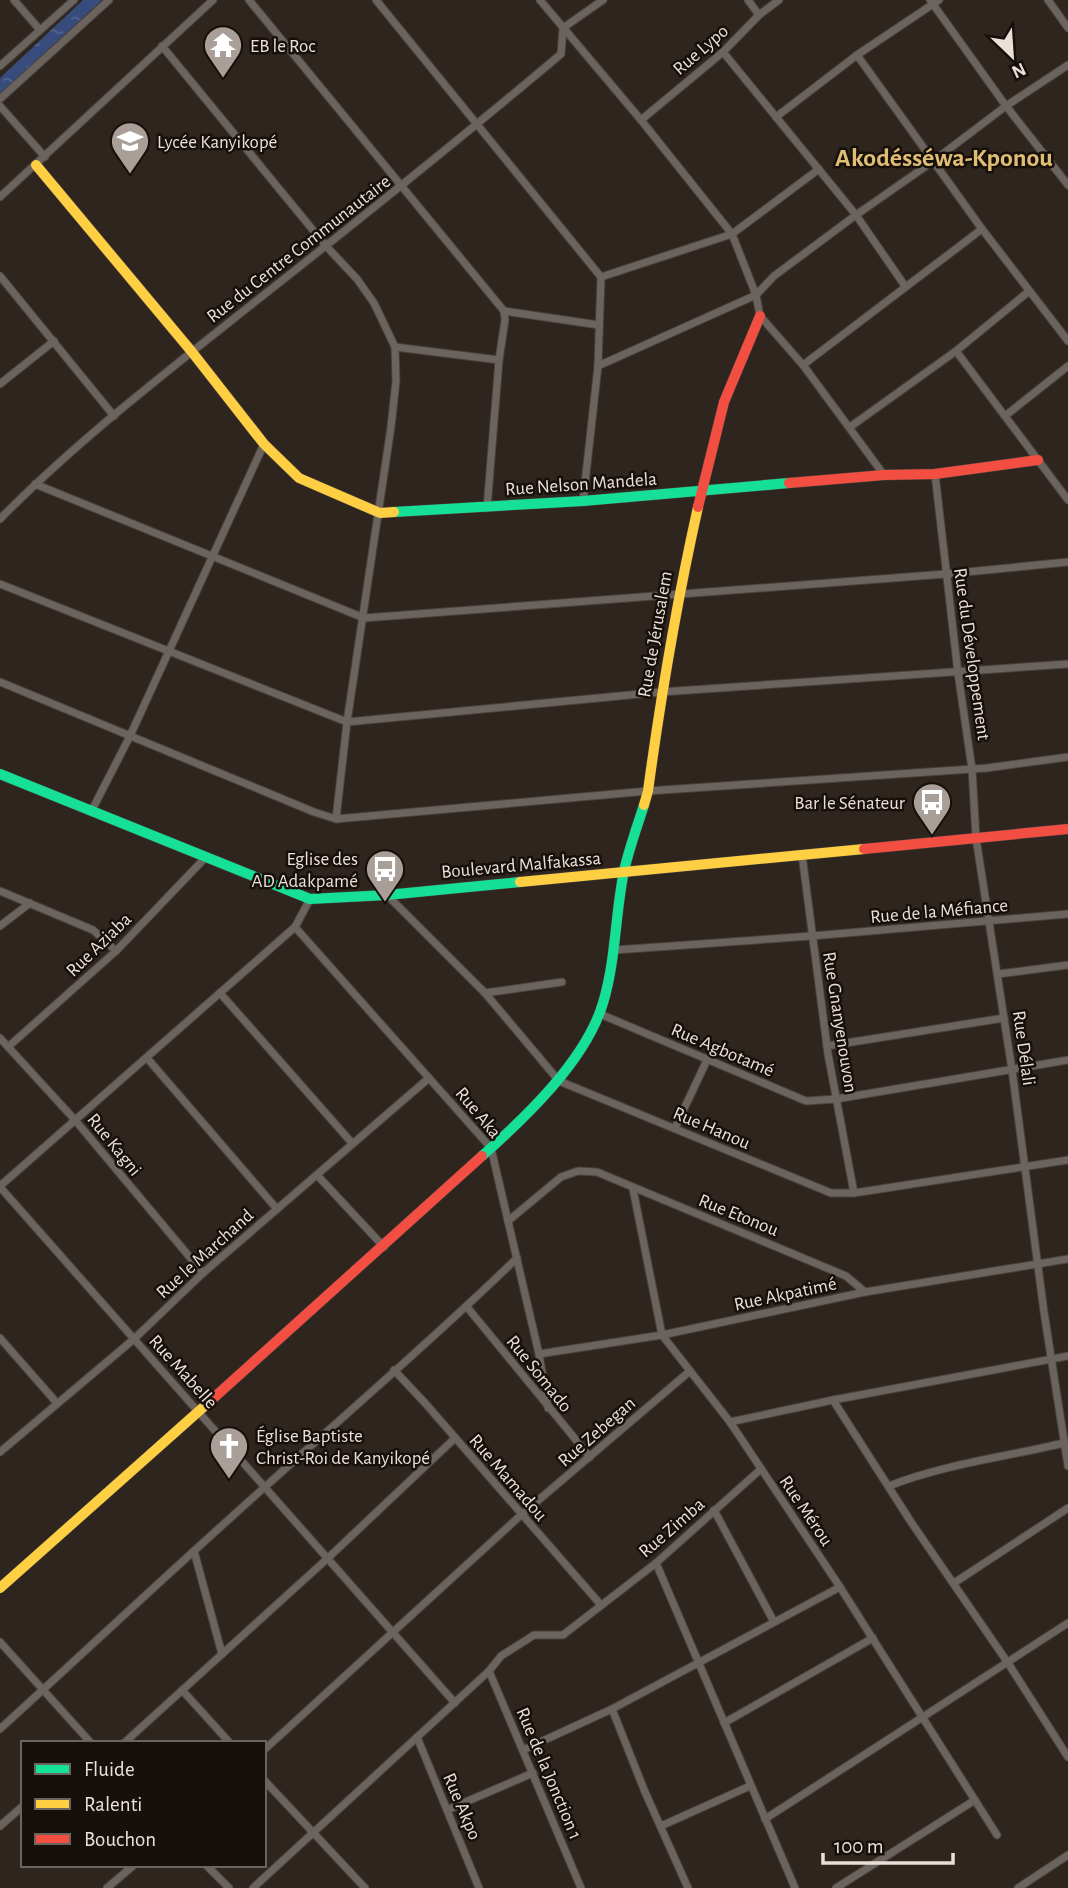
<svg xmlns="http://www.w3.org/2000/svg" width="1068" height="1888" viewBox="0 0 1068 1888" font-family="'Alegreya Sans',sans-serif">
<defs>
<pattern id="water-ripples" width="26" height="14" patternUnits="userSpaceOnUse" patternTransform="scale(1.75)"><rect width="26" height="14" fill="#374c7d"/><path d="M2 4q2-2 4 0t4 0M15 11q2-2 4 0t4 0" fill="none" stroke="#54668f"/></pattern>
</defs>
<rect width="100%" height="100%" fill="#2e251f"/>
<polygon fill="url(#water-ripples)" points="83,0 102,0 0,95 0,78"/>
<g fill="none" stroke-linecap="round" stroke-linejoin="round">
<g stroke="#49403b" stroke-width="9">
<g id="street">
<polyline points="14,0 40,30"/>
<polyline points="249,0 504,311 505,320 499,360 487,508"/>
<polyline points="376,0 601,277 598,366 583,501"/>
<polyline points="540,0 641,120 732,234 756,295 760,316 803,365 884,475"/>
<polyline points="748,0 759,15"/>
<polyline points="930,0 1006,106 1068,185"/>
<polyline points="1048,0 1068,28"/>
<polyline points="162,46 326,246 357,279 374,303 395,347 396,381 391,427 347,722 336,819"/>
<polyline points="723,52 856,215 905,286"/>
<polyline points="857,55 982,229 1068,341"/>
<polyline points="0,66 74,0"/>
<polyline points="0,99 109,0"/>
<polyline points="0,106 45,157"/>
<polyline points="776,117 857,55 939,0"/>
<polyline points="641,120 723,52 759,15 779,0"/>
<polyline points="0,197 213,0"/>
<polyline points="0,276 114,416"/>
<polyline points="601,277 732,234 819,169"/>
<polyline points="504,311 599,325"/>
<polyline points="395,347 499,360"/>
<polyline points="956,351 1068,500"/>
<polyline points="803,365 982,229"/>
<polyline points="598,366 756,295 774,276 856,215 932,162 1006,106 1068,65"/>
<polyline points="0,384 54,341"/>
<polyline points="1005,416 1068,366"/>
<polyline points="850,427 956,351 1028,292"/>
<polyline points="935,474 958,673 972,769 976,838 1012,1070 1044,1312 1068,1466"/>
<polyline points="35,484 364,618 946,574 1068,562"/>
<path d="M0,519C77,441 165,373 251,305C355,223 459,140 561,54L563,28L603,0"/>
<polyline points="0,584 347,722 661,692 1068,664"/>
<polyline points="0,682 314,812 336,819 648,791 987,768 1068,757"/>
<polyline points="91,812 130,736 264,444"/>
<polyline points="802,855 828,1054 854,1193"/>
<polyline points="0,891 93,930 116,951"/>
<polyline points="387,895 485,993 559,1081 831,1193 854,1193 1068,1160"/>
<polyline points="0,926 30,903"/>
<polyline points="295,927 491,1148 539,1354 548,1408"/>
<polyline points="615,950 812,936 1068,914"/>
<polyline points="998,974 1068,965"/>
<polyline points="220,993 352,1143"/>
<polyline points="485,993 562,982"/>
<polyline points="600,1014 806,1101 836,1099 1068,1060"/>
<polyline points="0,1038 75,1120 203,1273"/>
<polyline points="827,1046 1004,1018"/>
<polyline points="8,1047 116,951 205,858"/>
<polyline points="147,1058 277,1209"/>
<polyline points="675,1128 707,1060"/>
<polyline points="317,1175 384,1247"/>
<polyline points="0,1186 295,927 310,899"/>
<polyline points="0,1187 455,1703"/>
<polyline points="633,1189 662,1335 730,1422 840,1587 997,1835"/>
<polyline points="508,1221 561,1177 578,1171 597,1172 846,1276 865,1292"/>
<polyline points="467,1307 590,1457"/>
<polyline points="0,1338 56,1402"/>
<polyline points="539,1354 662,1335 865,1292 1068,1259"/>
<polyline points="394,1370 425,1403 601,1605"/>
<polyline points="833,1400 911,1522 1008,1663 1068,1757"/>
<polyline points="730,1422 833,1400 1068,1356"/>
<polyline points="0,1452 134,1339 203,1273 429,1078"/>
<path d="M889,1486C945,1464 1005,1457 1064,1443"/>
<polyline points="714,1510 774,1622"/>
<polyline points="194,1551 222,1654"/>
<polyline points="656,1563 795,1888"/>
<polyline points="954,1583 1068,1508"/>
<polyline points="0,1642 91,1743"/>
<polyline points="489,1671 581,1888"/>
<polyline points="182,1690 230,1743"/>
<polyline points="612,1709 645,1792 688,1888"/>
<polyline points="724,1723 873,1638"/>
<path d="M0,1729C89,1648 176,1566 266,1486C350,1410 436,1337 517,1258"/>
<polyline points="417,1737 479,1888"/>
<polyline points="124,1743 328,1558 454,1439"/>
<polyline points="264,1750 521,1515 690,1371"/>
<polyline points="523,1750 612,1709 840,1587"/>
<polyline points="264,1780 365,1888"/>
<polyline points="447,1810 533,1773"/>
<polyline points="765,1819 1068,1623"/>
<polyline points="0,1826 23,1806"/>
<polyline points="661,1826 750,1786"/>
<polyline points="206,1865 229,1888"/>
<polyline points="107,1888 134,1865"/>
<polyline points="253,1888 489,1671 501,1656 534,1635 563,1635 656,1563 761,1469"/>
<polyline points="836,1888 975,1800"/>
<polyline points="1018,1888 1068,1855"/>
</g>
</g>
<g stroke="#49403b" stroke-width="11">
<g id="fast">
<polyline points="394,512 583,501 789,483"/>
<polyline points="0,774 310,899 387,895 520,882"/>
<path d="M482,1156C526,1117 586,1060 603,1003C616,960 615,915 624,871C629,849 637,827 644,805"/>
</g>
</g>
<g stroke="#49403b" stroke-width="11">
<g id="slow">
<polyline points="36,165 192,352 264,444 299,478 380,513 394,512"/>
<path d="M644,805L648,791C661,695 677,601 698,507"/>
<polyline points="520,882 864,849"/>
<polyline points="0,1588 208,1403"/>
</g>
</g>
<g stroke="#49403b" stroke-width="11">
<g id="jam">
<polyline points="789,483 884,475 935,474 1038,460"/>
<polyline points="698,507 724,402 760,316"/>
<polyline points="864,849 1068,829"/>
<polyline points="208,1403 482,1156"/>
</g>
</g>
<use href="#street" stroke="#6a635e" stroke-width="7"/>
<use href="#fast" stroke="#16e098" stroke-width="10"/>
<use href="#slow" stroke="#ffcf43" stroke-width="10"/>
<use href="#jam" stroke="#f24e42" stroke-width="10"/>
</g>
<defs>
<g id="temple-pin" transform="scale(2.0125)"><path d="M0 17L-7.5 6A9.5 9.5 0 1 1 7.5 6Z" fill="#a99f98" stroke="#160f0a"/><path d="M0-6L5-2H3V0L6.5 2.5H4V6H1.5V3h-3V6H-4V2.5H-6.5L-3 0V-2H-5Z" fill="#fff"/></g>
<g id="school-pin" transform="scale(2.0125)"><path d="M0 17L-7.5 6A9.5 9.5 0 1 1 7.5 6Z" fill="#a99f98" stroke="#160f0a"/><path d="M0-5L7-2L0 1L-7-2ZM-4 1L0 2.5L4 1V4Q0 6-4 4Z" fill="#fff"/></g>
<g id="bus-pin" transform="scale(2.0125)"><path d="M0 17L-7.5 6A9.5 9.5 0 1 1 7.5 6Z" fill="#a99f98" stroke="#160f0a"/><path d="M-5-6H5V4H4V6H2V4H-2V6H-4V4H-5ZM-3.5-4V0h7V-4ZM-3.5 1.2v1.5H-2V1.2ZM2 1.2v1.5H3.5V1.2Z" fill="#fff"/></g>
<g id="church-pin" transform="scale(2.0125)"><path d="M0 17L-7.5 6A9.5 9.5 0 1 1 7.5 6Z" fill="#a99f98" stroke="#160f0a"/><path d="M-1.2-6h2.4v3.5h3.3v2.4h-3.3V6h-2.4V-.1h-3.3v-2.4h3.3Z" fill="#fff"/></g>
</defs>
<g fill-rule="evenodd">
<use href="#temple-pin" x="223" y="45"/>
<use href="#school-pin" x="130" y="141"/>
<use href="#bus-pin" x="932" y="802"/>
<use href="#bus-pin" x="385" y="869"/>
<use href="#church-pin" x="229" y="1446"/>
</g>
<g text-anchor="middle" stroke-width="5" stroke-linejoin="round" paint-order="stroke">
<g font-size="19" fill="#ebe0d9" stroke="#160f0a" text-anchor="start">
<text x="250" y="52">EB le Roc</text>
<text x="157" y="148">Lycée Kanyikopé</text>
<text x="905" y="809" text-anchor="end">Bar le Sénateur</text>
<text x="358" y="865" text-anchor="end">Eglise des<tspan x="358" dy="22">AD Adakpamé</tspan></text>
<text x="256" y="1442">Église Baptiste<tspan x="256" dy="22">Christ-Roi de Kanyikopé</tspan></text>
</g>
<g font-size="19" fill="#ebe0d9" stroke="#160f0a">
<text transform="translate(700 49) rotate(-41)" y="7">Rue Lypo</text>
<text transform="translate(298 248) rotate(-38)" y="7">Rue du Centre Communautaire</text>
<text transform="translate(581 483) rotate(-4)" y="7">Rue Nelson Mandela</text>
<text transform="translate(654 634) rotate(-80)" y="7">Rue de Jérusalem</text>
<text transform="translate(973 654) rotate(82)" y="7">Rue du Développement</text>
<text transform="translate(521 864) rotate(-5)" y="7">Boulevard Malfakassa</text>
<text transform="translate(939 910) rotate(-5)" y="7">Rue de la Méfiance</text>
<text transform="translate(98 944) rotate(-44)" y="7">Rue Aziaba</text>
<text transform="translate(841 1022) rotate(81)" y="7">Rue Gnanyenouvon</text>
<text transform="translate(1025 1048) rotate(82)" y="7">Rue Délali</text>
<text transform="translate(723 1049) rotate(23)" y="7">Rue Agbotamé</text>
<text transform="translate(479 1112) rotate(50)" y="7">Rue Aka</text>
<text transform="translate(712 1127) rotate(23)" y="7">Rue Hanou</text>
<text transform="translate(115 1144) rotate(51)" y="7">Rue Kagni</text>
<text transform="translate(739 1214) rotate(22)" y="7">Rue Etonou</text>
<text transform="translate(204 1253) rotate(-42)" y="7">Rue le Marchand</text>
<text transform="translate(785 1293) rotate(-12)" y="7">Rue Akpatimé</text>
<text transform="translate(184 1371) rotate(48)" y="7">Rue Mabelle</text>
<text transform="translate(540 1373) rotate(51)" y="7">Rue Somado</text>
<text transform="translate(596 1431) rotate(-41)" y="7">Rue Zebegan</text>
<text transform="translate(509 1477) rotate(49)" y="7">Rue Mamadou</text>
<text transform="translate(807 1510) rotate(56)" y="7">Rue Mérou</text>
<text transform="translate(671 1527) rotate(-41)" y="7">Rue Zimba</text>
<text transform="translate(550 1773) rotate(67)" y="7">Rue de la Jonction 1</text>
<text transform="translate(463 1806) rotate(67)" y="7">Rue Akpo</text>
</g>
<g font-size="26" font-weight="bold" fill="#e0bd74" stroke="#160f0a">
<text x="944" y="166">Akodésséwa-Kponou</text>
</g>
</g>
<rect x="21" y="1741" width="245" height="126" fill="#160f0a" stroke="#6b635d" stroke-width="2"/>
<rect x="35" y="1764" width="35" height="10" fill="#16e098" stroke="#6b635d" stroke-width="2"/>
<text x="84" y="1776" font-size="21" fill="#ebe0d9">Fluide</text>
<rect x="35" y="1799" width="35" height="10" fill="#ffcf43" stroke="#6b635d" stroke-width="2"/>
<text x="84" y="1811" font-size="21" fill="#ebe0d9">Ralenti</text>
<rect x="35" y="1834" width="35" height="10" fill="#f24e42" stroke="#6b635d" stroke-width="2"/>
<text x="84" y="1846" font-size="21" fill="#ebe0d9">Bouchon</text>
<g transform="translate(1012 56) rotate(155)" stroke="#160f0a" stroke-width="5" paint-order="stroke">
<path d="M0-5L12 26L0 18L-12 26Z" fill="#ebe0d9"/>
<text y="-10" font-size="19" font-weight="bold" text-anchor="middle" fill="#ebe0d9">N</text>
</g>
<path d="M823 1853v10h130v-10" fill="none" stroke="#ebe0d9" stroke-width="3.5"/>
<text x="834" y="1853" font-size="21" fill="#ebe0d9" stroke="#160f0a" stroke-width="5" paint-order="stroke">100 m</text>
</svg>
